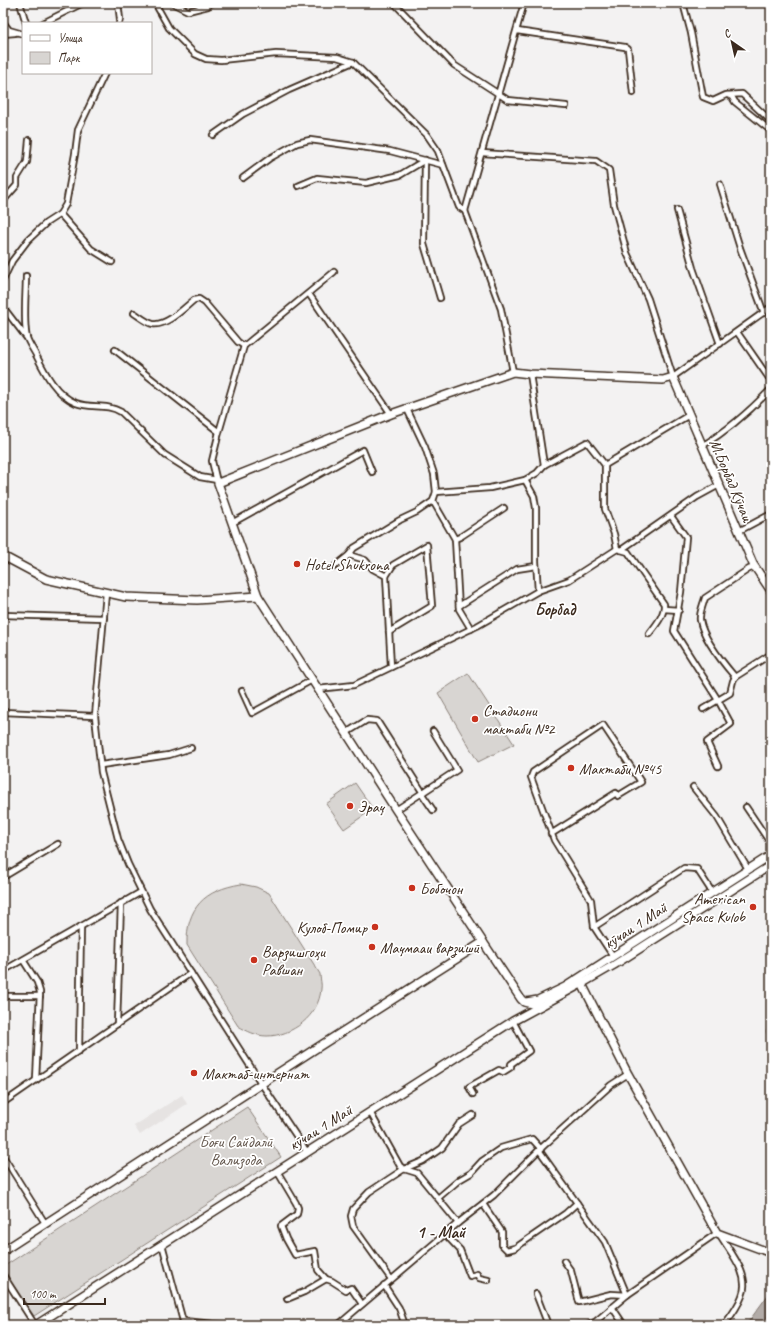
<svg xmlns="http://www.w3.org/2000/svg" width="774" height="1328" viewBox="0 0 774 1328" font-family="Caveat,sans-serif">
<rect width="100%" height="100%" fill="#f3f2f2"/>
<filter id="ink" filterUnits="userSpaceOnUse"><feTurbulence type="fractalNoise" baseFrequency=".025" numOctaves="2"/><feDisplacementMap in="SourceGraphic" scale="8" xChannelSelector="R" yChannelSelector="G"/><feConvolveMatrix kernelMatrix="1 2 1 2 8 2 1 2 1" color-interpolation-filters="sRGB"/></filter>
<g filter="url(#ink)">
<polygon fill="#e6e3e2" points="182,1095 187,1104 140,1135 134,1126"/>
<g fill="#d8d5d2" stroke="#8a8078">
<polygon points="468,673 514,744 478,762 438,693"/>
<polygon points="355,783 373,809 344,829 326,804"/>
<path d="M241,884L256,887L269,893L320,974C320,979 322,984 321,989C319,1016 292,1036 267,1036C256,1036 247,1031 238,1026L187,945C186,907 205,890 241,884Z"/>
<polygon points="247,1107 281,1157 34,1316 3,1270 3,1267"/>
</g>
<polygon fill="#b2aba7" stroke="#827770" points="771,1291 771,1311 762,1324 746,1325"/>
<g fill="none" stroke-linecap="round" stroke-linejoin="round">
<g stroke="#3b2a1e" stroke-width="8">
<g id="street">
<polyline points="20,3 26,23"/>
<polyline points="118,3 120,19 119,23"/>
<polyline points="155,3 169,28 195,54 206,59 221,60 276,54 337,57 353,62 427,135 438,151 459,207 465,211"/>
<polyline points="172,3 188,11 208,6 211,3"/>
<polyline points="394,3 454,65 508,100 566,106"/>
<polyline points="683,3 691,33 703,97 713,101 726,95 742,94 771,121"/>
<polyline points="3,22 9,30 23,34"/>
<polyline points="43,23 83,3"/>
<polyline points="517,31 625,47 628,49 633,93"/>
<polyline points="3,34 15,33"/>
<polyline points="728,95 732,97 735,102 771,131"/>
<polyline points="213,135 243,114 289,90 353,62"/>
<polyline points="482,153 596,161 609,170 614,205 627,253 648,299 673,377 771,307"/>
<polyline points="425,160 424,244 440,298"/>
<polyline points="243,178 270,158 297,143 310,140 390,151 443,165"/>
<polyline points="720,184 740,248 764,313"/>
<polyline points="298,186 317,178 366,183 400,175 425,160"/>
<polyline points="3,201 17,185 17,178 27,162 29,140"/>
<polyline points="677,210 693,268 720,344"/>
<polyline points="60,214 91,249 112,262"/>
<path d="M26,276C26,293 23,323 27,338C29,344 33,349 36,355C45,373 56,395 76,403C91,409 106,403 121,412L165,455L200,477L217,480"/>
<polyline points="3,280 12,261 28,240 46,223 60,214 66,204 75,154 78,130 105,73"/>
<polyline points="309,294 391,414"/>
<polyline points="3,307 26,337"/>
<path d="M134,313C139,316 147,323 153,324C167,326 184,308 194,300L199,299L205,303L238,342L244,346"/>
<polyline points="737,332 771,381"/>
<polyline points="115,350 219,432"/>
<polyline points="513,372 501,309 465,211 524,3"/>
<polyline points="530,374 544,465"/>
<polyline points="407,409 425,447 434,474 436,492 490,488 525,480 537,473 544,465 587,442 605,465 689,415"/>
<path d="M702,446C727,431 750,411 771,389"/>
<polyline points="605,465 605,509 614,534 617,549"/>
<polyline points="525,480 534,496 536,508 536,561 538,591"/>
<polyline points="217,482 212,461 219,432 244,346 334,272"/>
<polyline points="433,501 455,539 459,609 471,629"/>
<polyline points="671,516 686,537 681,592 674,631 718,700 731,724 707,742 718,766"/>
<polyline points="232,523 363,450 372,472"/>
<polyline points="739,531 771,514"/>
<polyline points="455,539 460,537 504,508"/>
<path d="M621,550L628,552L664,604C665,615 655,626 649,634"/>
<polyline points="349,555 365,560 373,569 386,576 391,667"/>
<polyline points="334,567 349,555 354,548 400,520 417,512 433,501 436,492"/>
<path d="M755,567L749,569L705,598C703,605 699,614 700,620C703,639 723,663 735,677L771,654"/>
<polyline points="386,576 393,565 427,545 432,606 389,632"/>
<polyline points="106,593 95,716 101,772 118,839 128,864 150,909 261,1083 307,1152"/>
<polyline points="459,606 517,569 536,566"/>
<polyline points="664,609 679,610"/>
<polyline points="3,615 104,618"/>
<polyline points="318,689 354,685 477,626 538,591 569,580 617,549 621,550 697,497 719,485"/>
<polyline points="242,691 252,713 312,680"/>
<polyline points="703,709 730,693 733,681 735,677"/>
<polyline points="3,712 95,716"/>
<polyline points="346,733 367,720 377,721 423,793"/>
<polyline points="101,765 169,755 191,748"/>
<polyline points="693,787 717,817 748,869"/>
<polyline points="422,794 433,810"/>
<polyline points="746,807 771,844"/>
<polyline points="396,810 457,770 433,731"/>
<polyline points="551,834 616,793 618,796 641,782 603,725 533,772 531,777 554,840 591,900 594,927 613,956"/>
<polyline points="3,877 58,844"/>
<polyline points="594,927 684,868 697,869 712,892"/>
<polyline points="771,937 769,939 771,943"/>
<polyline points="23,960 37,982 40,992 36,1080"/>
<polyline points="3,971 141,892"/>
<polyline points="3,996 40,996"/>
<polyline points="117,1024 121,903"/>
<polyline points="771,1030 770,1031 771,1033"/>
<polyline points="79,1051 81,926"/>
<polyline points="473,1094 469,1087 499,1070 503,1072 511,1067 511,1064 529,1051 513,1021"/>
<polyline points="3,1103 191,973"/>
<polyline points="370,1112 400,1166 404,1169 417,1173 458,1223"/>
<polyline points="539,1150 605,1242 627,1295 611,1294 579,1302 571,1271 564,1261"/>
<polyline points="3,1156 45,1223"/>
<polyline points="277,1171 296,1203 298,1208 297,1214 281,1226 286,1239 295,1255 315,1251 318,1270 326,1279 332,1281 346,1290 351,1288 362,1304"/>
<polyline points="438,1198 459,1180 471,1173 482,1161 501,1148 532,1139 541,1149"/>
<polyline points="483,1204 502,1232 502,1245 507,1250 515,1248 566,1213 577,1203"/>
<polyline points="445,1234 460,1250 470,1276 477,1274 479,1278 488,1280"/>
<path d="M720,1235C730,1252 751,1275 742,1296C738,1307 731,1316 724,1325"/>
<polyline points="162,1244 184,1325"/>
<polyline points="3,1275 35,1325"/>
<polyline points="391,1279 353,1226 351,1216 353,1209 369,1192 404,1169 423,1161 442,1148 459,1124 473,1115"/>
<polyline points="384,1285 399,1308 405,1325"/>
<polyline points="536,1294 548,1325"/>
<polyline points="287,1299 304,1292 326,1279"/>
<polyline points="612,1307 624,1325"/>
<polyline points="184,1321 223,1325"/>
<polyline points="338,1325 458,1223 494,1195 539,1150 611,1085 628,1074"/>
<polyline points="588,1325 595,1322 627,1295 717,1233"/>
</g>
</g>
<g stroke="#3b2a1e" stroke-width="10">
<g id="secondary">
<polyline points="3,556 46,579 126,597 197,600 258,596 396,810 483,942"/>
<polyline points="258,596 218,483 391,414 513,372 530,374 663,380 673,377 753,564 771,591"/>
<polyline points="580,980 628,1074 717,1233 771,1253"/>
</g>
</g>
<g stroke="#3b2a1e" stroke-width="10">
<g id="primary">
<polyline points="526,1002 538,1000 565,987 771,855"/>
<polyline points="3,1251 312,1051 483,942 521,999 524,1002 540,1006"/>
<polyline points="36,1325 513,1021 583,983 614,965 771,865"/>
</g>
</g>
<use href="#street" stroke="#fff" stroke-width="4.5"/>
<use href="#secondary" stroke="#fff" stroke-width="7"/>
<use href="#primary" stroke="#fff" stroke-width="7"/>
</g>
</g>
<g fill="#c8321e" stroke="#fff" stroke-width="1.5">
<circle cx="297" cy="564" r="4"/>
<circle cx="475" cy="719" r="4"/>
<circle cx="571" cy="768" r="4"/>
<circle cx="350" cy="806" r="4"/>
<circle cx="412" cy="888" r="4"/>
<circle cx="753" cy="907" r="4"/>
<circle cx="375" cy="927" r="4"/>
<circle cx="372" cy="947" r="4"/>
<circle cx="254" cy="960" r="4"/>
<circle cx="194" cy="1073" r="4"/>
</g>
<g text-anchor="middle" stroke-width="3.5" stroke-linejoin="round" paint-order="stroke">
<g font-size="16" fill="#3b2a1e" stroke="#fff">
<text transform="translate(732 480) rotate(67)" y="6">М.Борбад Кӯчаи</text>
<text transform="translate(635 925) rotate(-33)" y="6">кӯчаи 1 Май</text>
<text transform="translate(320 1127) rotate(-32)" y="6">кӯчаи 1 Май</text>
</g>
<g font-size="16" fill="#3b2a1e" stroke="#fff" text-anchor="start">
<text x="305" y="570">Hotel Shukrona</text>
<text x="483" y="716">Стадиони<tspan x="483" dy="18">мактаби №2</tspan></text>
<text x="579" y="774">Мактаби №45</text>
<text x="358" y="812">Эраҷ</text>
<text x="420" y="894">Бобочон</text>
<text x="745" y="904" text-anchor="end">American<tspan x="745" dy="18">Space Kulob</tspan></text>
<text x="367" y="933" text-anchor="end">Кулоб-Помир</text>
<text x="380" y="953">Маҷмааи варзишӣ</text>
<text x="262" y="957">Варзишгоҳи<tspan x="262" dy="18">Равшан</tspan></text>
<text x="202" y="1079">Мактаб-интернат</text>
</g>
<g font-size="16" fill="#62554b" stroke="#fff">
<text x="236" y="1147">Боғи Сайдалӣ<tspan x="236" dy="18">Вализода</tspan></text>
</g>
<g font-size="17" font-weight="bold" fill="#3b2a1e" stroke="#fff">
<text x="555" y="615">Борбад</text>
<text x="441" y="1238">1 - Май</text>
</g>
</g>
<rect width="774" height="1328" fill="none" stroke="#fff" stroke-width="16"/>
<rect x="8" y="8" width="758" height="1312" fill="none" stroke="#3b2a1e" stroke-width="1.5" filter="url(#ink)"/>
<rect x="22" y="22" width="130" height="52" fill="#ffffff" stroke="#b1aaa5"/>
<rect x="30" y="35" width="20" height="6" fill="#ffffff" stroke="#b1aaa5"/>
<text x="58" y="42" font-size="12" fill="#3b2a1e">Улица</text>
<rect x="30" y="52" width="20" height="12" fill="#d8d5d2" stroke="#b1aaa5"/>
<text x="58" y="62" font-size="12" fill="#3b2a1e">Парк</text>
<g transform="translate(732 42) rotate(326)" stroke="#ffffff" stroke-width="3" paint-order="stroke">
<path d="M0-3L7 15L0 10L-7 15Z" fill="#3b2a1e"/>
<text y="-6" font-size="11" font-weight="bold" text-anchor="middle" fill="#3b2a1e">С</text>
</g>
<path d="M24 1298v6h81v-6" fill="none" stroke="#3b2a1e" stroke-width="2"/>
<text x="30" y="1298" font-size="12" fill="#3b2a1e" stroke="#ffffff" stroke-width="3" paint-order="stroke">100 m</text>
</svg>
